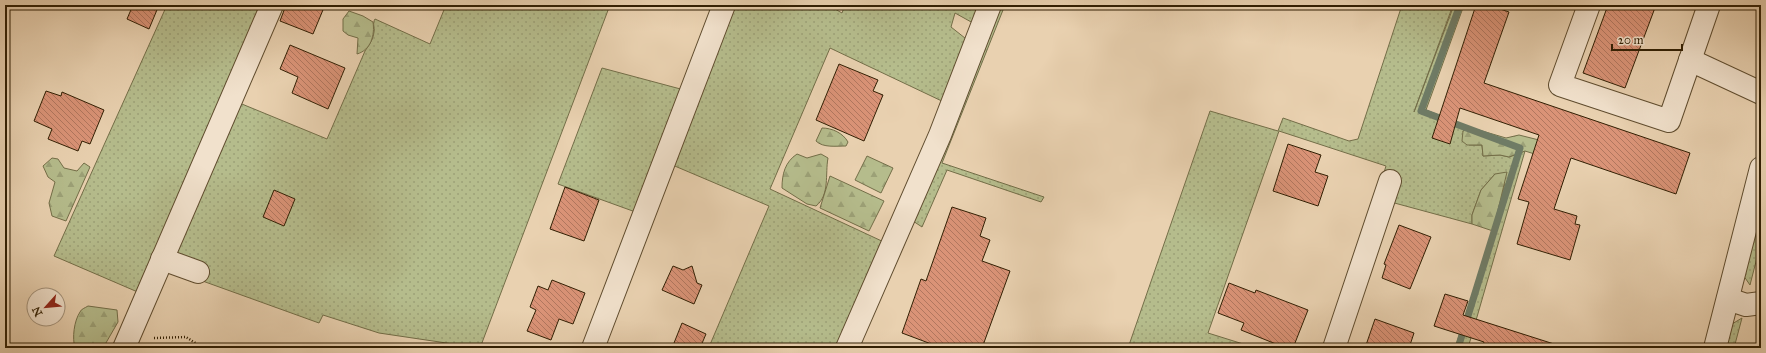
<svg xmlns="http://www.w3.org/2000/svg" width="1766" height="353" viewBox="0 0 1766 353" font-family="'IM FELL Great Primer',serif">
<defs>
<pattern id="grass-dots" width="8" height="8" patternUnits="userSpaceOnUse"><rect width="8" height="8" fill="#b5bc8c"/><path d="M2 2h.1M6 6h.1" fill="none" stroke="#9ca177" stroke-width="1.8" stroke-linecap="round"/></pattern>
<pattern id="forest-firs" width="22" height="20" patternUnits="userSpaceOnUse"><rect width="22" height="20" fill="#b5bc8c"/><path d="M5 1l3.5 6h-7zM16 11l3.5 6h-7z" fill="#9ca177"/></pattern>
<pattern id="building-back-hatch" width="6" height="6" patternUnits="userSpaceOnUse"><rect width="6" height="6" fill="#da9377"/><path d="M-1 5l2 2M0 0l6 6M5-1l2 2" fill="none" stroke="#b1775f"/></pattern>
</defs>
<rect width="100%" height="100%" fill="#e9d1b0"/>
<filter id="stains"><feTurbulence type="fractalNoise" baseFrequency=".005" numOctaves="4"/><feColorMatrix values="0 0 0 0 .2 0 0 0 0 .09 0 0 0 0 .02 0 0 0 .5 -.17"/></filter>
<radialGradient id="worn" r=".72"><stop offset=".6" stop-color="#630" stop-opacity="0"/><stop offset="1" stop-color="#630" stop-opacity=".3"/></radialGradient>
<g fill="url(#grass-dots)" stroke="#736e48">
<polygon points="167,5 271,5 140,293 54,256"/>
<path d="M446,5H610L480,348L379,333L323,315L319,323L197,279L170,257L237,102L327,139L365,51C369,45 373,40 374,32C375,27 372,24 375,19L430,44Z"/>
<polygon points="730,5 828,5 842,13 845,5 985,5 973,23 955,13 951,27 970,42 946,103 830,48 770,189 886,243 841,348 709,347 769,206 670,164"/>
<polygon points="999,5 1005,5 942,163 1044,197 1041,202 947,170 922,227 910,219"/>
<polygon points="1402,5 1453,5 1414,112 1454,5 1464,5 1426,110 1472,128 1463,131 1469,145 1482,145 1483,156 1500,155 1509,157 1525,151 1468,348 1455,348 1493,231 1505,183 1495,174 1481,190 1472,215 1472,224 1376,198 1386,166 1279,131 1208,333 1256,348 1128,348 1210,111 1278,131 1283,118 1349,141 1358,139"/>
<polygon points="602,68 688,91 641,214 558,184"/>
<polygon points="1761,194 1761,242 1750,285 1741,272"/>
<polygon points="1742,318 1734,348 1722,348 1727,327"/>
</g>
<g fill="url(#forest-firs)" stroke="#736e48">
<path d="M349,11L363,16L373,22C375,35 371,50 357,54L358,38L348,35L343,31V19Z"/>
<path d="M822,128C832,128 843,133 848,142L846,146C836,146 823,148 816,141Z"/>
<polygon points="1472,128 1506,138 1519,135 1547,142 1554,160 1525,151 1509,157 1500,155 1483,156 1482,145 1467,145 1462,141 1463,131"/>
<path d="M797,154L807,158L821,154L828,158C825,174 830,195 816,206L807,204L782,188C782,174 785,162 797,154Z"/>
<polygon points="867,156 893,168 881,193 855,180"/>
<polygon points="52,158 58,159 64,168 77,171 84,163 90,167 66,221 52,216 49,203 55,182 48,177 43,166"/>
<polygon points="1507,172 1493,231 1472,224 1472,215 1481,190 1495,174"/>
<polygon points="830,176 884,201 869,231 820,208"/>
<path d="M88,306L117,310L118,322L103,348H75C72,338 74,321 80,312C81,309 85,308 88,306Z"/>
</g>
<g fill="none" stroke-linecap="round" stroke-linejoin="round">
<polyline stroke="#6f7b65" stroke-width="7" points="1458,348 1520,148 1421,111 1460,5"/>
</g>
<g fill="url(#building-back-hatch)" stroke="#311f03">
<polygon points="133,5 159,5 149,29 127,19"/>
<polygon points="286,5 325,5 313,34 280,21"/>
<polygon points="1476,5 1488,5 1509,12 1484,83 1690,153 1676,194 1571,158 1554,209 1577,216 1575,224 1580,225 1570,260 1517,244 1529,202 1518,199 1539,135 1460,108 1450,144 1432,138"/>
<polygon points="1608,5 1656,5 1625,88 1583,73"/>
<polygon points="290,45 345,68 328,109 292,93 298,77 280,69"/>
<polygon points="839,64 878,80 873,91 883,95 864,141 816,120"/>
<polygon points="46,91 61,96 62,92 104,110 90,144 82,141 78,151 48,139 52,129 34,121"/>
<polygon points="1288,144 1321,155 1315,172 1328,176 1318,206 1273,191"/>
<polygon points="565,187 599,200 584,241 550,229"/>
<polygon points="274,190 295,199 284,226 263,217"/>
<polygon points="952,207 986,218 980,236 990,240 982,261 1010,271 982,348 942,348 902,333 921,279 926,281"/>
<polygon points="1399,225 1431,237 1410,289 1382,278 1386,265 1384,264"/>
<polygon points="673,266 683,270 692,266 697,283 702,285 694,304 662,290"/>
<polygon points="552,280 585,293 573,324 559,319 551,340 527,331 536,310 530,307 538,286 548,290"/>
<polygon points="1229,283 1255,293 1256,290 1308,310 1293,348 1286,348 1241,330 1244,323 1218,313"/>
<polygon points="1445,294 1468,301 1463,315 1554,344 1553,348 1494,348 1483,345 1484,342 1434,326"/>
<polygon points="1375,319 1414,333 1409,348 1365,348"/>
<polygon points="682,323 706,334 700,348 672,348"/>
</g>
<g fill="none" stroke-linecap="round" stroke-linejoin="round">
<g stroke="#5f4c2e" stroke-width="24">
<g id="minor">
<polyline points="1589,5 1560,85 1669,121 1709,5"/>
<polyline points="1690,60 1761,93"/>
<polyline points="162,259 198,272"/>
<polyline points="1728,299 1746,305 1761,303"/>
<polyline points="124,348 272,5"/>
<polyline points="593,348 724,5"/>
<polyline points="847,348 940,135 990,5"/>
<polyline points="1334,348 1390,181"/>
<polyline points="1715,348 1761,168"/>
</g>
</g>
<polyline stroke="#311f03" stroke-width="2.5" stroke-dasharray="1 2" stroke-linecap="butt" points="154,338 186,337 203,348"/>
<use href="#minor" stroke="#f1e1cc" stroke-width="22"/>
</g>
<rect width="1766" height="353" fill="none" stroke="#e9d1b0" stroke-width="20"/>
<rect x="6" y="6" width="1754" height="341" fill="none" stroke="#311f03" stroke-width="2"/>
<rect x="10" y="10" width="1746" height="333" fill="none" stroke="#311f03"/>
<g transform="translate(46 307) rotate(243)"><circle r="19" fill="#f1e1cc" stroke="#a4937c"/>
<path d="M0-3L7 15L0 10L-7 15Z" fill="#8f2418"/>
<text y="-6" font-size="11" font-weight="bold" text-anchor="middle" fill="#311f03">N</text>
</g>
<path d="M1612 44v6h70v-6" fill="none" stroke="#311f03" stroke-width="2"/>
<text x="1618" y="44" font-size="12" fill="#311f03" stroke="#f1e1cc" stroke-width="3" paint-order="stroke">20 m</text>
<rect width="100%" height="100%" filter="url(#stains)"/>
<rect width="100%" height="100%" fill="url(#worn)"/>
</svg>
